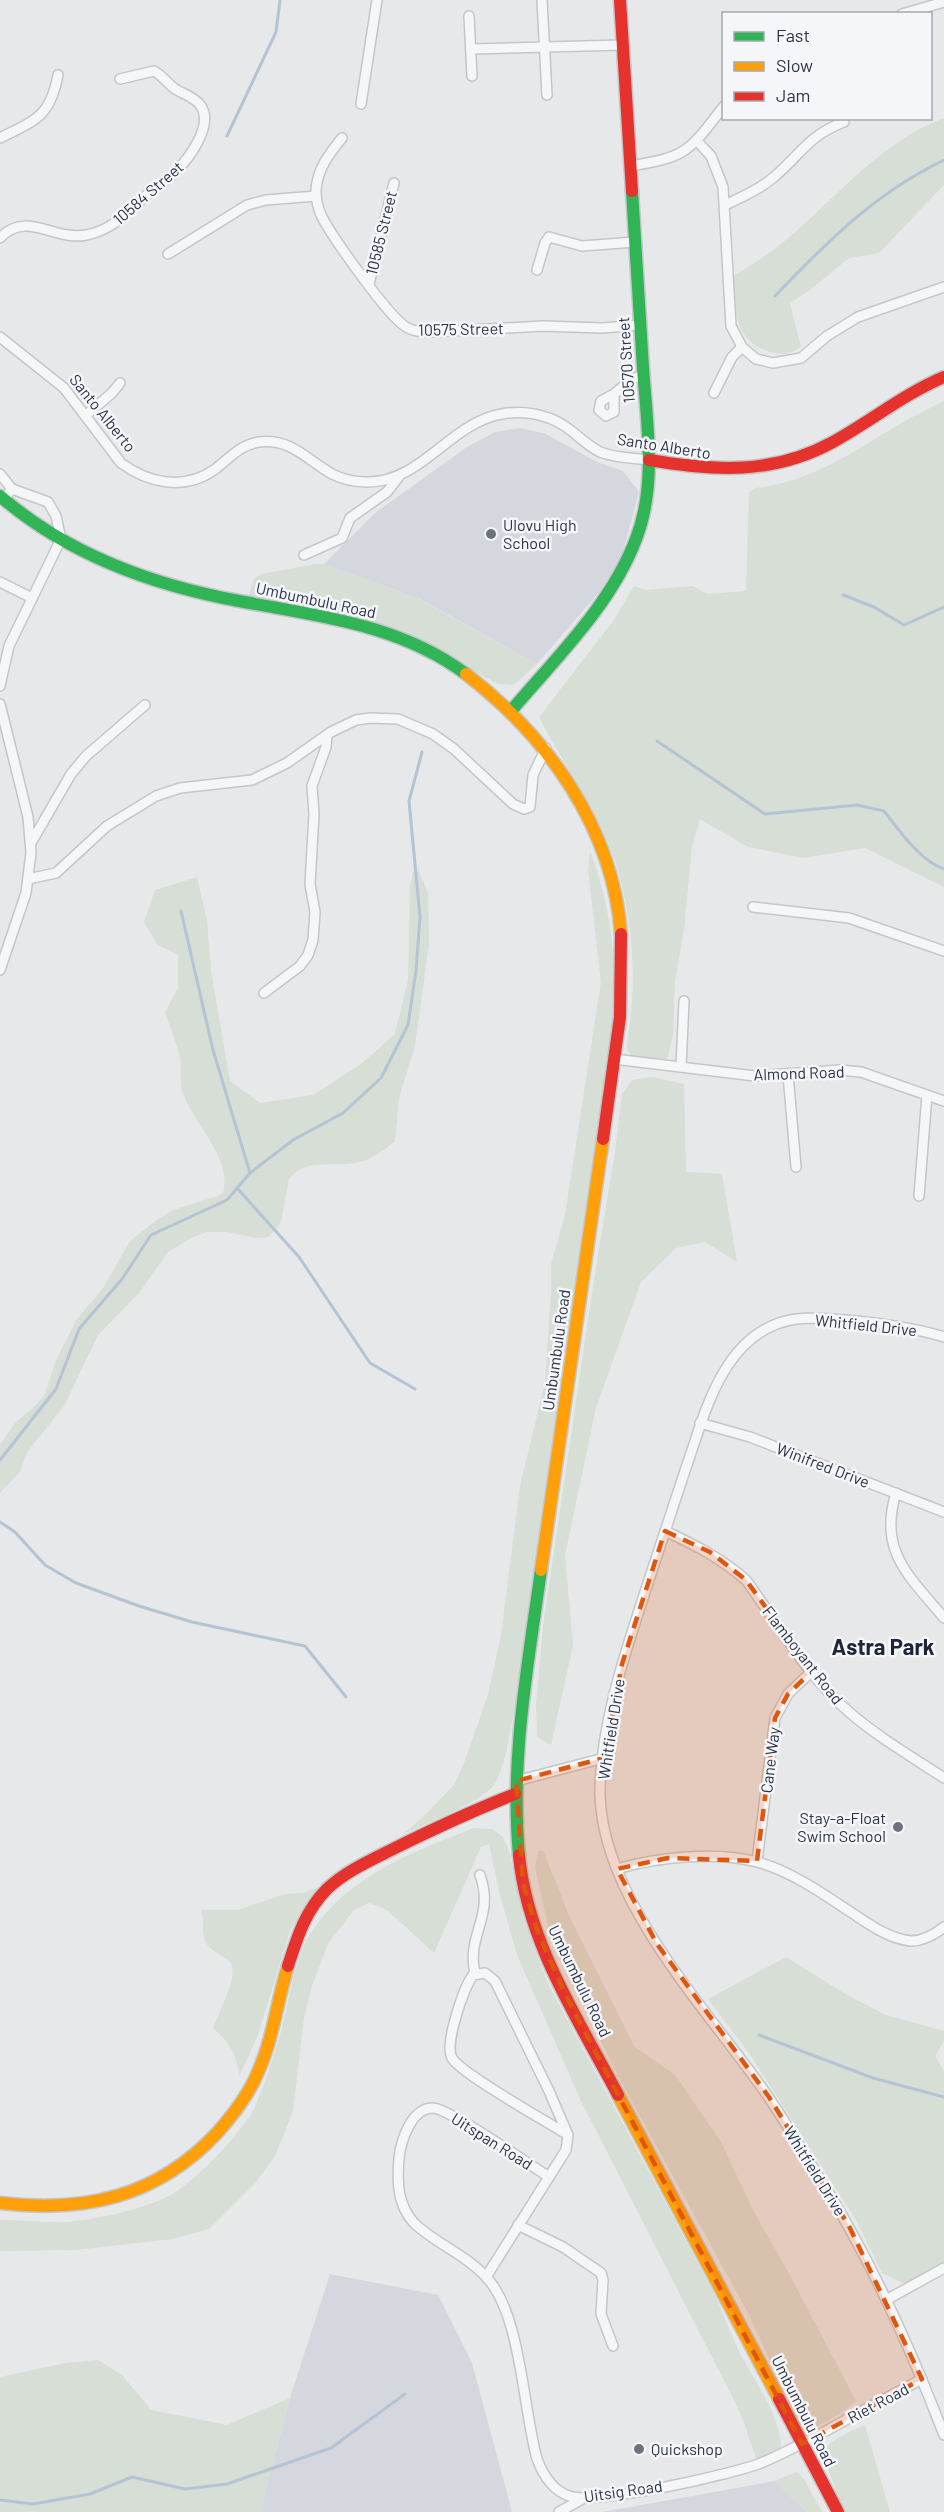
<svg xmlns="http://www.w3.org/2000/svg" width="944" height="2512" viewBox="0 0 944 2512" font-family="Barlow,sans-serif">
<rect width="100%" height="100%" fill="#e6e8ea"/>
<g fill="#d4d7dd">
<polygon points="520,428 546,434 597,462 623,471 639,492 622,555 601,590 537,664 420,599 324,564 375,513 467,447 495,432"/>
<polygon points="330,2274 438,2295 472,2363 512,2512 260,2512 290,2398"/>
<polygon points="774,2481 807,2512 602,2512 737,2488"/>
</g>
<g fill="#d6ded6">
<path d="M944,118V185L879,253L849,258L810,290L790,303L801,347C789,355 778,356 765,350C732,338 736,306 734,276C748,267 763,258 776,248C831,205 877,143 944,118Z"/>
<path d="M944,401V887L865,848L803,858L748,847L700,819L692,846L684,929L675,982L673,1036L667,1059L633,1057L627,1049C627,1037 630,1025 631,1013C636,963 630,905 614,858C596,808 563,764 539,717L614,620L634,586L646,590L693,586L707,594L746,591L749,493L755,488C809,483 853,452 898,425C913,416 929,409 944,401Z"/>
<polygon points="315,564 324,564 417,598 537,664 517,682 512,685 498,684 430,647 253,600 249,595 254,579 261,574"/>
<path d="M590,851C610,903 616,956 615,1011L516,1701C511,1724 507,1762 495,1783C486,1801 423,1824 402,1835L423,1817L454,1785L464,1763L488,1695L501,1635L520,1486L545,1383L551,1294V1264L565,1215L601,982L588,870Z"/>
<path d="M415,864L428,892L429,944L415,1046L399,1098L395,1141C383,1151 370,1161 354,1163C331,1167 305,1158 289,1179L281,1221L277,1228L268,1237L256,1238L228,1232H207L189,1239L168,1252L139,1293L98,1335L64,1406L27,1452L20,1472L0,1493V1445L15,1423L36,1405L45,1394L56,1360L77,1319L103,1288L130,1241L158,1219L173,1210L218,1196L223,1193C233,1157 191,1122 182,1090C180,1079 182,1068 180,1057C176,1042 170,1027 165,1012L178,988V955L158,945L144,922L155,890L197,877L207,920L211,971L230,1081L260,1103L313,1095L361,1064L395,1034L408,980L410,887Z"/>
<polygon points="653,1077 684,1084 686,1172 722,1174 737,1262 705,1242 676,1248 641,1282 596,1408 565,1555 573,1645 551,1745 537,1737 536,1705 543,1626 594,1280 615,1152 622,1094 632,1080"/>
<path d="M474,1828L492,1829L503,1837L510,1854L523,1917L548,1984L716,2297C723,2314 730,2332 738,2349C753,2380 779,2411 781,2447L774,2454L757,2461L742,2417L732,2396L581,2101L517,1955L500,1895L489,1844L481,1847L434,1953L387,1910L369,1903L354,1910L328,1944L312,1986L304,2018L293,2111L275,2156L256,2182L209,2229L172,2239L76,2250L0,2251V2220C22,2220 46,2223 68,2222C97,2219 153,2208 177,2191C204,2172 231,2143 250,2116C259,2102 275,2053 280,2035C290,2002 292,1961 312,1931C350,1875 413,1852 474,1828Z"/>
<polygon points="543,1850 571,1920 634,2046 675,2075 721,2142 754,2212 792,2279 856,2401 843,2412 815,2428 806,2424 781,2384 748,2313 618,2076 551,1940 535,1867 538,1851"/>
<path d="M318,1887L290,1931L258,2035L239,2077C237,2054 230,2043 213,2028C218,2014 240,1974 230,1962C223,1954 210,1952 205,1941C201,1931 205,1920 201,1910H238L285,1894L303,1893Z"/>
<polygon points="786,1957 847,1995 886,2015 944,2031 944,2041 935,2056 944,2071 944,2262 905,2284 882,2273 856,2220 749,2053 708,1999"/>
<polygon points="98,2360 122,2375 151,2410 227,2425 290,2398 260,2512 0,2512 0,2377 66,2363"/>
<path d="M865,2425L890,2512H844L823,2455C830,2437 849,2433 865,2425Z"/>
<polygon points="797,2472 804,2479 822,2512 807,2512 774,2481"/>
</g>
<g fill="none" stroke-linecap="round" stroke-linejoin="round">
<g stroke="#b4c4d5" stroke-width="3">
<polyline points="227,136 276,32 280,0"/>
<path d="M775,296C827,242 875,193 944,160"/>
<polyline points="843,595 874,607 904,625 944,607"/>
<path d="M657,741L765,814L857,805L884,811C899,830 920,861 944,869"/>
<polyline points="181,911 213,1050 250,1173"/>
<polyline points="237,1188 299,1257 370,1363 415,1389"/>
<polyline points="0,1460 56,1389 79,1329 122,1279 151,1235 227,1200 250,1173 293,1140 343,1113 381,1078 408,1025 416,971 420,917 409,801 422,752"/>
<polyline points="0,1522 15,1532 45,1565 76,1583 139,1606 192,1622 305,1646 346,1697"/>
<polyline points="759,2035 873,2078 944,2097"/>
<polyline points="0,2500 33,2504 90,2494 132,2477 185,2489 227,2484 331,2448 405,2394"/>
</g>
<g stroke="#c4c6c8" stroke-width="12">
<g id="street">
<polyline points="542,0 547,95"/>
<polyline points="902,14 944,2"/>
<polyline points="469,16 472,76"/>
<polyline points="471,49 623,45"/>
<polyline points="361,104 377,0"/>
<path d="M0,138C36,120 50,117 58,75"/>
<path d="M342,138C329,154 317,169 316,191C316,199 318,209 322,217C333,238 388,316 406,327C414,332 424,332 433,332L543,326L602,328L640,325"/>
<polyline points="697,141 711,156 723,187 731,326 742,347 756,359 773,363 801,358 827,336 858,317 944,287"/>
<path d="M630,166C688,157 689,151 724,106"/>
<path d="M725,205C742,197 760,189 774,177C801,154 809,135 844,122"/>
<path d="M0,238C26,210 54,241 86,235C114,230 129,210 149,193C157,186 166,181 174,173C188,160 214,126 201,106C195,97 183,94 175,89C167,83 162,75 154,71L120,79"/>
<polyline points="168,254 247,205 266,200 316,196"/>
<polyline points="537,270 545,243 549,237 582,246 635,242"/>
<polyline points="369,284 394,183"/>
<path d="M0,337L64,388L121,463C148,483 184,491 214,470C229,459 239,445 259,442C291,438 307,460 332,474C342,479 355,482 367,482C421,483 451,422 502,414C522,410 546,414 563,425C576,433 586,445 600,452C615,458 633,458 649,460"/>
<polyline points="714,393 732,357 742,347"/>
<polyline points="614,394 614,412 606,416 599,410 601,401 614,394 631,380 644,374"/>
<polyline points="86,415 112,393 120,383"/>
<polyline points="0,474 12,489 3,500"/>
<polyline points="304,555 342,538 350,518 387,492 400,475"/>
<polyline points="0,582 32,598"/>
<polyline points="0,686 9,646 61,539 56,516 48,502 12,489"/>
<polyline points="0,704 28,817 31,853 26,893 0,970"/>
<polyline points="31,843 71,774 86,756 145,705"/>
<polyline points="28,879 56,873 107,826 156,796 180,788 252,780 287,763 331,732 356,720 370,718 398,719 433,734 454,749 513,804 524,809 530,807 533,775 546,748"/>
<polyline points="753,907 849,918 944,951"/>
<polyline points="264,993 300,966 308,955 313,940 315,912 310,884 314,814 312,786 326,747 327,735"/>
<polyline points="614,1059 755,1076 840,1070 861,1072 944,1101"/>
<polyline points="681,1067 684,1001"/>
<polyline points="788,1074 796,1167"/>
<polyline points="919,1196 927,1095"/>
<path d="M944,1337C912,1327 879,1323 846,1320C829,1319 813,1317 796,1319C734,1328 711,1391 694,1444C678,1491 663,1538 647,1586C626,1650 600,1725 600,1794C602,1901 709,2011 767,2095C787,2124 805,2155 824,2185C873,2264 911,2349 944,2435"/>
<polyline points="700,1423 750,1437 944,1512"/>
<path d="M896,1493C878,1551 909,1576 944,1618"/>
<path d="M665,1531C695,1545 721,1558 746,1580C778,1624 807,1676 849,1712C878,1737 912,1757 944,1778"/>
<polyline points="516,1781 604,1758"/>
<polyline points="757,1861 775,1718 788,1694 812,1671"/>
<path d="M617,1869C657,1857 717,1851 757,1862C788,1870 819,1891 846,1909C865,1921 887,1939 911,1941C923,1941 934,1935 944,1927"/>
<path d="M475,1973C466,1934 495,1917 480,1875"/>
<path d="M568,2135L549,2091L495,1981L485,1973L473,1975C464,1987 444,2044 452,2058C461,2074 548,2122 568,2135L566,2150L549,2177C530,2165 450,2109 433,2108C411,2108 401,2141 399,2158C397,2182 397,2204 414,2223C436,2244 467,2255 488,2279C521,2317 523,2408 537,2459C543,2475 552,2490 569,2496C596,2505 730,2475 761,2463C783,2454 805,2442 826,2431C858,2413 890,2396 922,2379"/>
<polyline points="518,2225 563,2247 601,2273 603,2280 601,2314 613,2346"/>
<polyline points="486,2277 549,2177"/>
<polyline points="886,2300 944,2268"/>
<polyline points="559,2512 584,2498"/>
</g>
</g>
<g stroke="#c4c6c8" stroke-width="15">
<g id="fast">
<path d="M0,496C67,554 152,585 239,601C318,616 399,624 466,674"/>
<path d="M511,711C556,658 611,605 636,539C657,485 647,425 643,368C639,309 636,250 632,191"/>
<path d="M519,1855C510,1759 528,1665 541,1570"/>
</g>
</g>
<g stroke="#c4c6c8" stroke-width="15">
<g id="slow">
<path d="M466,674C548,737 613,828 621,934"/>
<polyline points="541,1570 603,1139"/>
<polyline points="618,2095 779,2399"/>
<path d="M0,2203C85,2213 157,2197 217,2133C233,2115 249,2095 258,2072C273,2039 277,2001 288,1966"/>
</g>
</g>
<g stroke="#c4c6c8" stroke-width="15">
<g id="jam">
<polyline points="620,0 632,191"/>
<path d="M649,460C714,471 773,475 833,442C871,421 904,394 944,377"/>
<polyline points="603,1139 620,1017 621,934"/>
<path d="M519,1855C527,1942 578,2019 618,2095"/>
<path d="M288,1966C297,1938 305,1911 327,1889C345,1872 367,1862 389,1851C431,1830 472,1811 515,1794"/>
<polyline points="779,2399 838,2512"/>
</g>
</g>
<use href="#street" stroke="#f5f6f7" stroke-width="9"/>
<use href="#fast" stroke="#30b455" stroke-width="12"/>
<use href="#slow" stroke="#ff9f0a" stroke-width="12"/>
<use href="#jam" stroke="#e5322d" stroke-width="12"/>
</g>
<path fill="#df570f" fill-opacity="0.2" stroke="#df570f" stroke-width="4.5" stroke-dasharray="12 8" stroke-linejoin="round" d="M665,1531L710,1552L746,1580L812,1671L788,1694L775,1718L757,1861L668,1858L617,1869L657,1944L769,2097L849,2226L922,2379L802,2444L565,1994L537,1930L523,1883L516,1781L604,1758L622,1664Z"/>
<g fill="#6c737f" stroke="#f4f6f9" stroke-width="2">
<circle cx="491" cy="534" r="6"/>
<circle cx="898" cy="1827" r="6"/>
<circle cx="639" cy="2449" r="6"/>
</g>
<g text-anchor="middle" stroke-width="5" stroke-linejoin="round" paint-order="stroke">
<g font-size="16" fill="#2b3445" stroke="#f4f6f9">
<text transform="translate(148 193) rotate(-41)" y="6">10584 Street</text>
<text transform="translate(381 233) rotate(-76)" y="6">10585 Street</text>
<text transform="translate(461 329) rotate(-1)" y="6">10575 Street</text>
<text transform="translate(626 360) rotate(-94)" y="6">10570 Street</text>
<text transform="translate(103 413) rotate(51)" y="6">Santo Alberto</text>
<text transform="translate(664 446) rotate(9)" y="6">Santo Alberto</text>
<text transform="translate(316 600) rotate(12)" y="6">Umbumbulu Road</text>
<text transform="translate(799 1073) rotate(-2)" y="6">Almond Road</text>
<text transform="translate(866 1325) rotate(6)" y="6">Whitfield Drive</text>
<text transform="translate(556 1350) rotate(-82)" y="6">Umbumbulu Road</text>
<text transform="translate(823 1465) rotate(21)" y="6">Winifred Drive</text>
<text transform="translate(803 1655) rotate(52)" y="6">Flamboyant Road</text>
<text transform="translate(611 1729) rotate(-81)" y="6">Whitfield Drive</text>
<text transform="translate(770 1760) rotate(-83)" y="6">Cane Way</text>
<text transform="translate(580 1981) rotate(64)" y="6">Umbumbulu Road</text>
<text transform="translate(492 2141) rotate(32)" y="6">Uitspan Road</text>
<text transform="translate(815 2171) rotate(58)" y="6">Whitfield Drive</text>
<text transform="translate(878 2403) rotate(-28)" y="6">Riet Road</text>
<text transform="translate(804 2411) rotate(63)" y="6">Umbumbulu Road</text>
<text transform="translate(623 2491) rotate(-8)" y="6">Uitsig Road</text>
</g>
<g font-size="16" fill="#2b3445" stroke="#f4f6f9" text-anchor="start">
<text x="503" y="531">Ulovu High<tspan x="503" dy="18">School</tspan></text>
<text x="886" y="1824" text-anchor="end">Stay-a-Float<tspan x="886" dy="18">Swim School</tspan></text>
<text x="651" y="2455">Quickshop</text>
</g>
<g font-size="22" font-weight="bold" fill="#1d2536" stroke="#f4f6f9">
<text x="883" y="1655">Astra Park</text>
</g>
</g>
<rect x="722" y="12" width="210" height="108" fill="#f4f6f9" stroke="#a4a8b1" stroke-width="1.5"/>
<rect x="734" y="32" width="30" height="9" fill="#30b455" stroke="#a4a8b1" stroke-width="1.5"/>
<text x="776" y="42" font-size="18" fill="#2b3445">Fast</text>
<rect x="734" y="62" width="30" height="9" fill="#ff9f0a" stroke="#a4a8b1" stroke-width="1.5"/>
<text x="776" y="72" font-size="18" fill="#2b3445">Slow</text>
<rect x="734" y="92" width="30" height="9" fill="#e5322d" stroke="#a4a8b1" stroke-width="1.5"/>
<text x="776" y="102" font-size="18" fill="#2b3445">Jam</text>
</svg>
